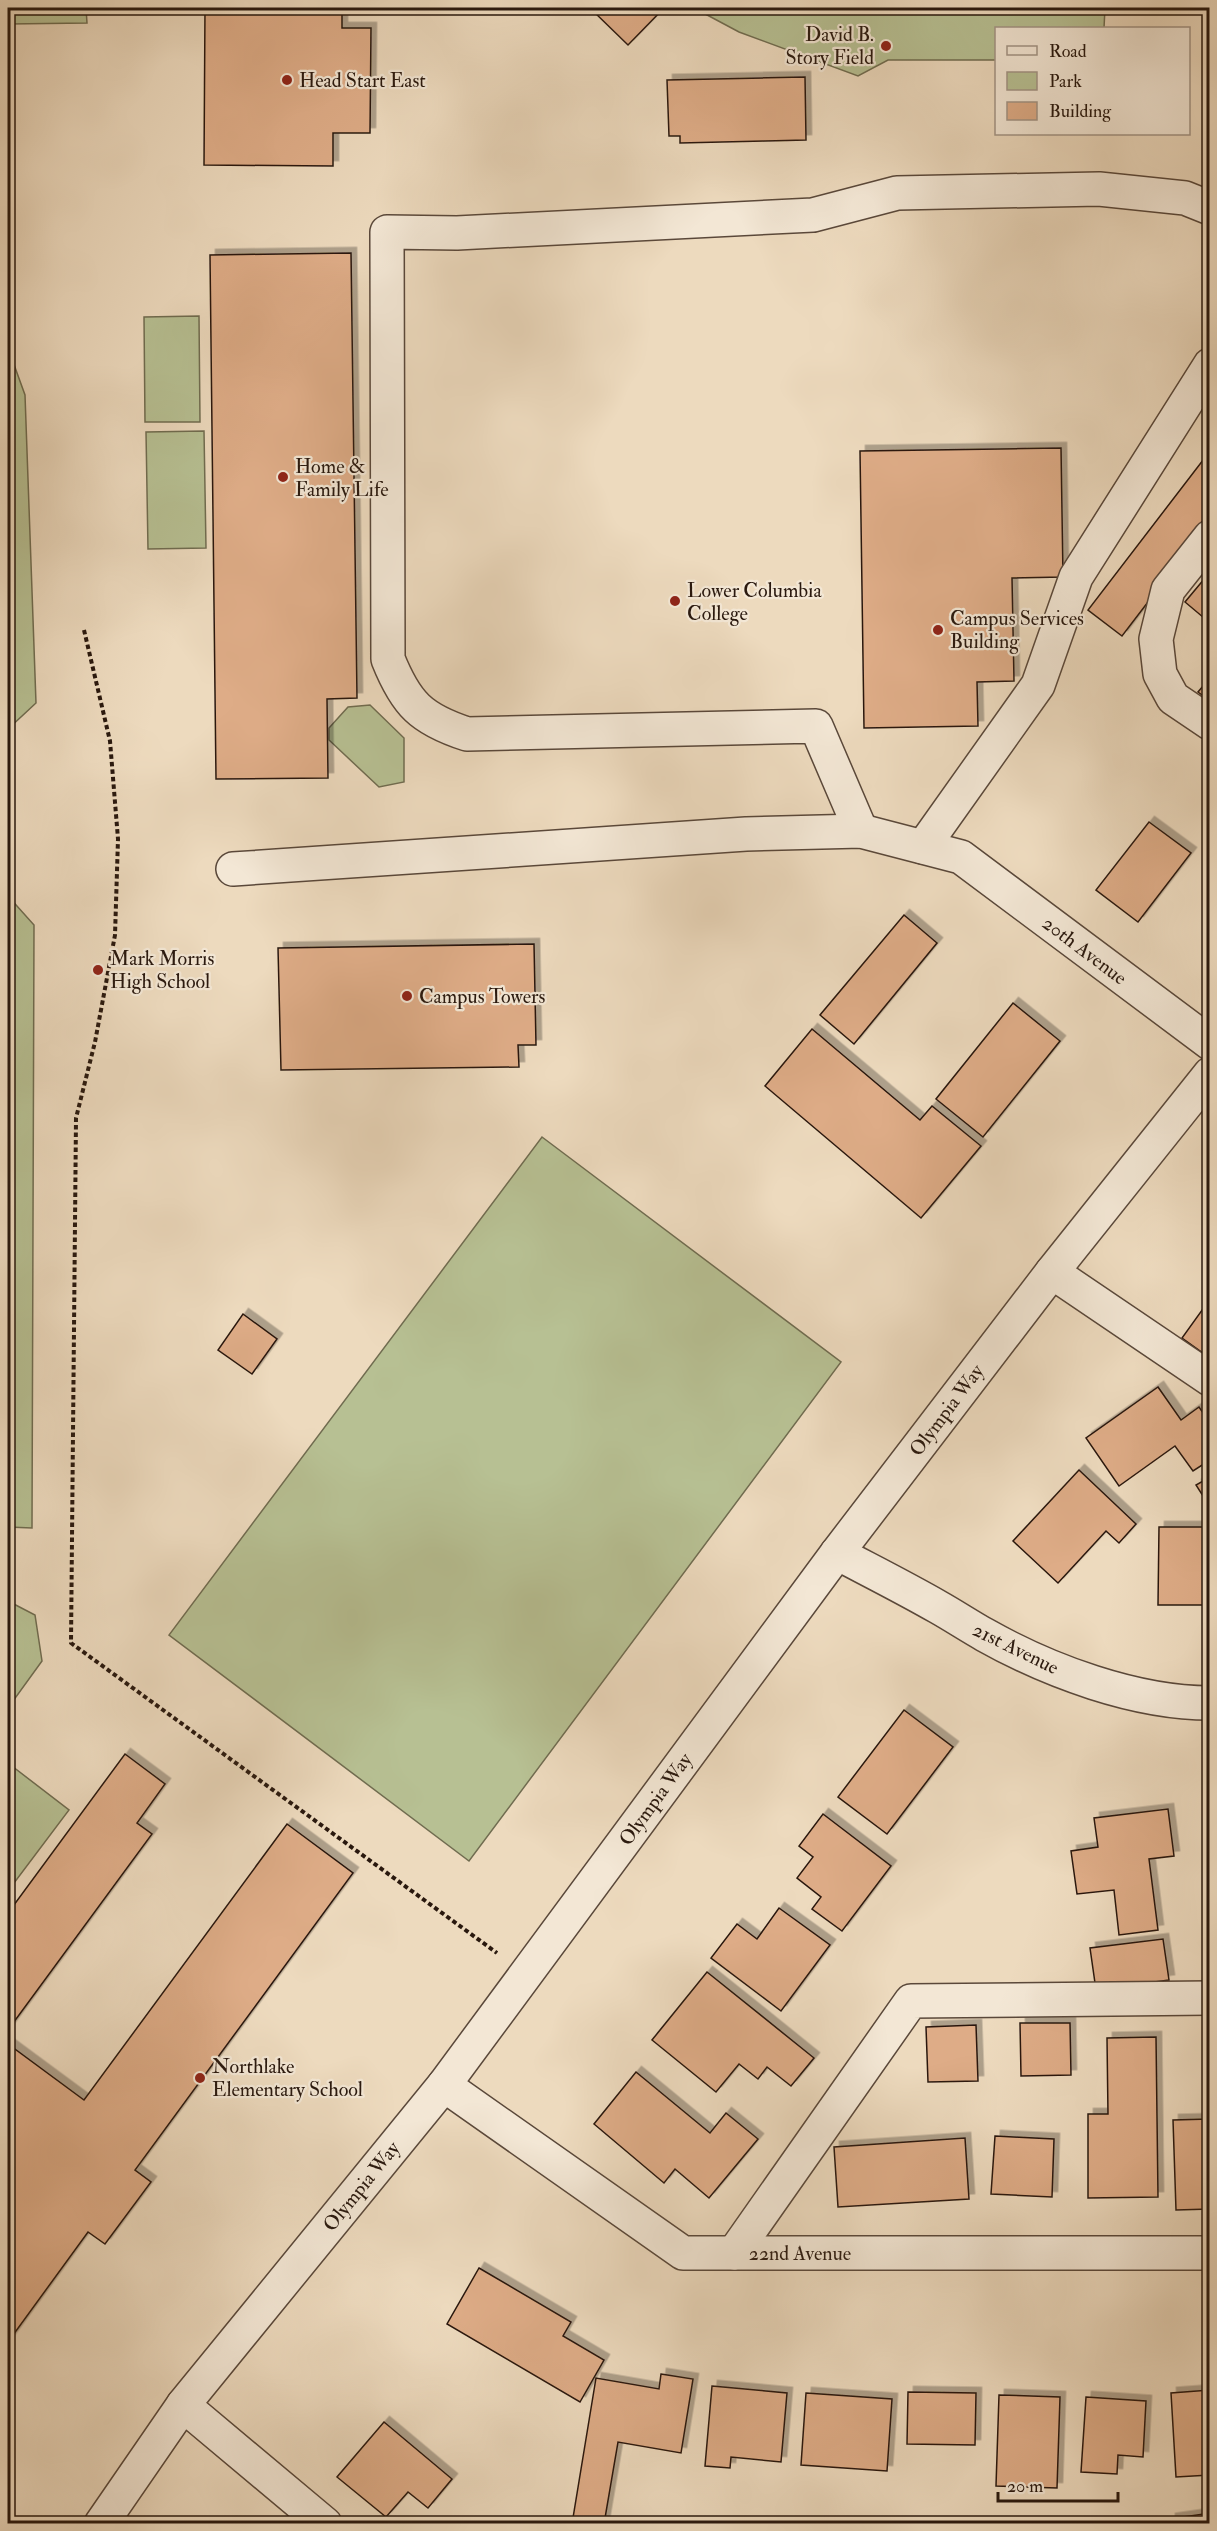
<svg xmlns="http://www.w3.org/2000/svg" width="1217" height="2531" viewBox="0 0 1217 2531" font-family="'IM FELL Double Pica',serif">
<defs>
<filter id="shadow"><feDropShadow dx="5.5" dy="-5.5" stdDeviation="0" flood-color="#0004"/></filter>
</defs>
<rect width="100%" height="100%" fill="#eddabe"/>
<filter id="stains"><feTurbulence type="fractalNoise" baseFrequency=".00333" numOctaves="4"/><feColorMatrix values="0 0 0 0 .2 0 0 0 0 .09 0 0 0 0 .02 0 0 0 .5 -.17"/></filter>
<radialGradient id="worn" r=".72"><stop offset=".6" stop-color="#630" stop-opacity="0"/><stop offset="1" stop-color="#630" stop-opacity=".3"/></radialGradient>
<g fill="#b7c093" stroke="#706c50" stroke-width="1.5">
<polygon points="8,8 86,8 87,23 8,24"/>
<polygon points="694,8 1105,8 1104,28 996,28 996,60 888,60 858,76 739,32"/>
<polygon points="199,316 200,422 145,422 144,317"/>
<polygon points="8,348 25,395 36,703 8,729"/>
<polygon points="204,431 206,548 148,549 146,432"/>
<polygon points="370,705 404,738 404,782 379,787 329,740 329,728 348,707"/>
<polygon points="8,896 34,925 32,1528 8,1527"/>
<polygon points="542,1137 841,1362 469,1861 169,1635"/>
<polygon points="8,1601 35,1615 42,1661 8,1708"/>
<polygon points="8,1763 69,1810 8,1891"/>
</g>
<g fill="#deac87" stroke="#29180e" stroke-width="1.5" filter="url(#shadow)">
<polygon points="205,8 342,8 342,28 371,28 370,133 333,133 333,166 204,165"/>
<polygon points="590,8 664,8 628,45"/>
<polygon points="805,77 806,140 680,143 680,136 669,136 667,80"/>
<polygon points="351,253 357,698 327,699 328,778 216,779 210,255"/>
<polygon points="1061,448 1063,577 1012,578 1014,681 977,682 978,726 864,728 860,451"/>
<polygon points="1210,451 1210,521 1122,636 1088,610"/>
<polygon points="1210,572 1210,623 1185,602"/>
<polygon points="1210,678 1210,701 1198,692"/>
<polygon points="1149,822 1191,853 1138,922 1096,890"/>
<polygon points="904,915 937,943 854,1044 820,1015"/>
<polygon points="534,944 536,1045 518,1045 519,1067 281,1070 278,948"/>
<polygon points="1013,1003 1060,1041 983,1137 936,1099"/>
<polygon points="812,1029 920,1120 932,1106 981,1146 921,1218 765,1086"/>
<polygon points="1210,1299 1210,1358 1182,1338"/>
<polygon points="243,1314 277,1339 252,1374 218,1350"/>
<polygon points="1158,1387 1181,1420 1199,1407 1210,1423 1210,1460 1193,1471 1175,1446 1119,1486 1086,1438"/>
<polygon points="1079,1470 1136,1524 1119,1543 1106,1531 1058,1583 1013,1541"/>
<polygon points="1210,1477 1210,1507 1196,1485"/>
<polygon points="1159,1527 1210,1527 1210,1605 1158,1605"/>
<polygon points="904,1710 953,1747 887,1834 838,1797"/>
<polygon points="125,1754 165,1784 137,1823 152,1834 8,2030 8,1913"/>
<polygon points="1168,1809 1174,1856 1149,1859 1158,1930 1119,1935 1114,1890 1077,1894 1071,1851 1098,1847 1094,1818"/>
<polygon points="823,1814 891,1866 842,1931 812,1909 821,1897 797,1878 813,1857 799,1846"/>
<polygon points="287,1824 353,1873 135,2170 151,2182 105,2244 88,2232 8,2342 8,2044 84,2100"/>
<polygon points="779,1908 830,1945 781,2011 711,1958 737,1924 757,1939"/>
<polygon points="1163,1939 1169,1980 1096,1990 1090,1948"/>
<polygon points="707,1972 814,2058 791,2086 767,2067 758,2079 739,2064 716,2092 652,2040"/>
<polygon points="1020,2023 1070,2023 1071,2075 1021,2076"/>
<polygon points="976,2025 978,2081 928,2082 926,2027"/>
<polygon points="1156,2037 1158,2197 1088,2198 1088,2114 1108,2114 1107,2038"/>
<polygon points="636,2072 710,2133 726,2113 758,2139 709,2198 675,2169 664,2183 594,2124"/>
<polygon points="1210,2119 1210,2209 1176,2210 1173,2120"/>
<polygon points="995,2136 1054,2139 1052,2197 991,2194"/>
<polygon points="965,2138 969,2199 838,2207 834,2147"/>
<polygon points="479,2268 571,2322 563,2336 604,2360 580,2402 447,2324"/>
<polygon points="661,2374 693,2379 681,2453 618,2442 604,2524 572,2524 596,2378 659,2389"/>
<polygon points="712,2386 787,2393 781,2462 731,2457 730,2468 705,2466"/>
<polygon points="1210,2390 1210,2475 1176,2477 1171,2393"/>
<polygon points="908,2392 976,2393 975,2445 907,2444"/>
<polygon points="806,2393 892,2399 887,2471 801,2465"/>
<polygon points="999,2395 1060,2397 1057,2488 996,2486"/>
<polygon points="1086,2397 1146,2401 1143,2457 1118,2455 1117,2474 1081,2472"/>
<polygon points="384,2422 452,2479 428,2508 408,2492 386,2517 337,2477"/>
<polygon points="1210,2513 1210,2524 1170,2524 1170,2519"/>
</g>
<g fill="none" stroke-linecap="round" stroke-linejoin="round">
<g stroke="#5a483a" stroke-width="36">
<g id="minor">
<polyline points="1210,537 1168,590 1156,639 1160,674 1173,698 1210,723"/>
<path d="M861,831L816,726L467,734C421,719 406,704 388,659L387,232L457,233L813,215L897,193L1099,189L1185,198L1210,208"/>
<polyline points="923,847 1038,685 1076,577 1210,365"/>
<polyline points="233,869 746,834 861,831 961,857 1210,1043"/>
<polyline points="1052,1272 1210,1379"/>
<path d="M837,1553C871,1571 905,1588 938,1607C954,1616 969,1626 985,1635C1049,1671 1135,1703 1210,1703"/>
<polyline points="444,2085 683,2253 1210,2253"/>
<polyline points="734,2253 911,2001 1210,1998"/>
<polyline points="183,2405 325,2524"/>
<polyline points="101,2524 183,2405 444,2085 837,1553 1052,1272 1210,1074"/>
</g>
</g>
<polyline stroke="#29180e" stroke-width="4" stroke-dasharray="4.5 3" stroke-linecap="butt" points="84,630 110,741 118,839 115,935 95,1042 76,1118 71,1643 497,1953"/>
<use href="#minor" stroke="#f3e7d5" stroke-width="33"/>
</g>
<g fill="#8f2418" stroke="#f3e7d5" stroke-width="2">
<circle cx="886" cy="46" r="6"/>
<circle cx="287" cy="80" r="6"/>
<circle cx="283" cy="477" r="6"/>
<circle cx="675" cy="601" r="6"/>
<circle cx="938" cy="630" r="6"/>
<circle cx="98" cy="970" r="6"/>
<circle cx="407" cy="996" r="6"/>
<circle cx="200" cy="2078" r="6"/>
</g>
<g text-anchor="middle" stroke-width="4.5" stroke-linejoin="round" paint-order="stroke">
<g font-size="20" fill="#29180e" stroke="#f3e7d5" text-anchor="start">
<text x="874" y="41" text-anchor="end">David B.<tspan x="874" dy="23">Story Field</tspan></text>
<text x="299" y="87">Head Start East</text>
<text x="295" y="473">Home &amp;<tspan x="295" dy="23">Family Life</tspan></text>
<text x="687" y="597">Lower Columbia<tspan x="687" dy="23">College</tspan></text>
<text x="950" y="625">Campus Services<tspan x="950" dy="23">Building</tspan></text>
<text x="110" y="965">Mark Morris<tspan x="110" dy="23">High School</tspan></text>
<text x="419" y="1003">Campus Towers</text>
<text x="212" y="2073">Northlake<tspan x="212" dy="23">Elementary School</tspan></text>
</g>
<g font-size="20" fill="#29180e" stroke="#f3e7d5">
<text transform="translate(1085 950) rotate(37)" y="7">20th Avenue</text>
<text transform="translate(946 1410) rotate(-53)" y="7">Olympia Way</text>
<text transform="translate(1016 1648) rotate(26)" y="7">21st Avenue</text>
<text transform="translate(655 1799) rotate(-54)" y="7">Olympia Way</text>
<text transform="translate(361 2186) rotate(-51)" y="7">Olympia Way</text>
<text x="800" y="2260">22nd Avenue</text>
</g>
</g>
<rect width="1217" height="2531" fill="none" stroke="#eddabe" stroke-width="30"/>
<rect x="9" y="9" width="1199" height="2513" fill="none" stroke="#29180e" stroke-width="3"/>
<rect x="15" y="15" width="1187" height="2501" fill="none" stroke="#29180e" stroke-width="1.5"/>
<rect x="995" y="27" width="195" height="108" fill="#f3e7d5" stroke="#a29485" stroke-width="1.5"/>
<rect x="1007" y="46" width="30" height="9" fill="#f3e7d5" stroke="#a29485" stroke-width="1.5"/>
<text x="1049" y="57" font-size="18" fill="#29180e">Road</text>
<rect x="1007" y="72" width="30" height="18" fill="#b7c093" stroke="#a29485" stroke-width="1.5"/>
<text x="1049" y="87" font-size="18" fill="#29180e">Park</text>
<rect x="1007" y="102" width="30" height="18" fill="#deac87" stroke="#a29485" stroke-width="1.5"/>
<text x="1049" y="117" font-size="18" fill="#29180e">Building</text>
<path d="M998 2492v9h120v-9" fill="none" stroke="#29180e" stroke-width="3"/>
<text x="1007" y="2492" font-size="18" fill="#29180e" stroke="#f3e7d5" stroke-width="4.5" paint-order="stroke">20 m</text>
<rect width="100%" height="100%" filter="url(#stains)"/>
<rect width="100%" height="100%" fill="url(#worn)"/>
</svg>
